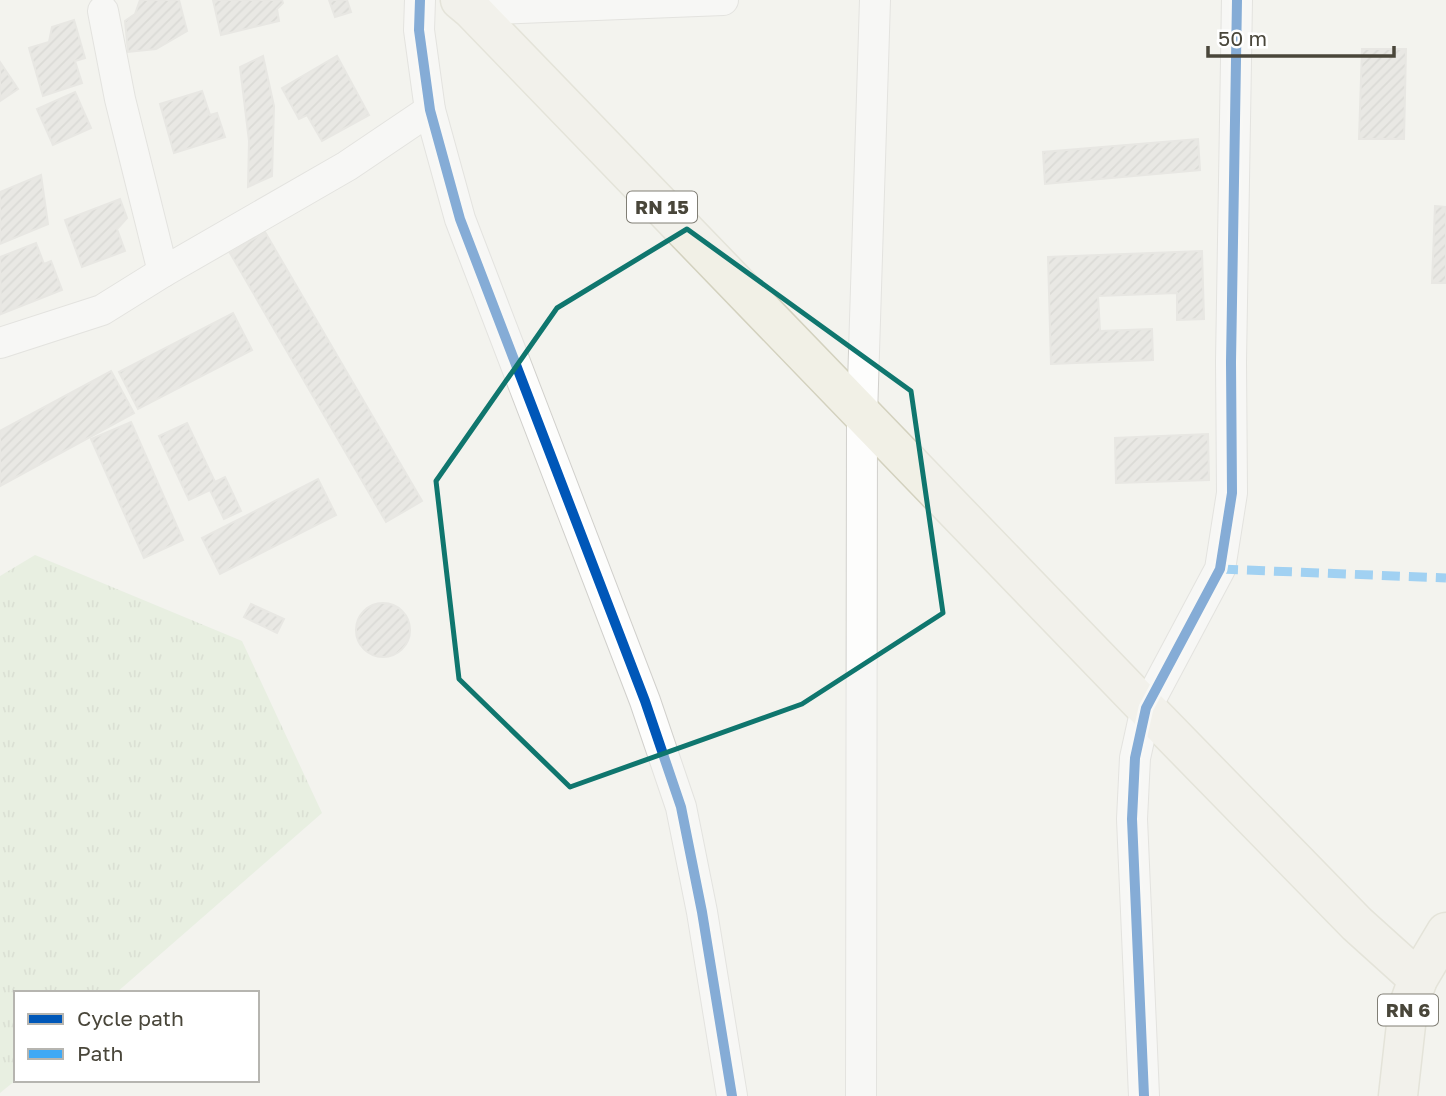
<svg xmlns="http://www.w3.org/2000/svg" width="1446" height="1096" viewBox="0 0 1446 1096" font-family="'Golos Text',sans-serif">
<defs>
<pattern id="grass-tufts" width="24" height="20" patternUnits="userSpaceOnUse" patternTransform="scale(1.75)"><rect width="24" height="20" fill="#dcebd1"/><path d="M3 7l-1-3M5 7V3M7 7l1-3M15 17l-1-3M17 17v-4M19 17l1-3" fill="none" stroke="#becbb4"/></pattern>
<pattern id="building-hatch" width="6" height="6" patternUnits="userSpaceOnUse" patternTransform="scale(1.75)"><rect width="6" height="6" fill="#dddcd7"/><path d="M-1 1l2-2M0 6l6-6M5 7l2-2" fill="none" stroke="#bfbeb9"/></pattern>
</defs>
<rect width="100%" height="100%" fill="#f3f3ee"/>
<polygon fill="url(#grass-tufts)" points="35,555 242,641 322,813 116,993 16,993 16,1080 0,1093 0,576"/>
<g fill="url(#building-hatch)" stroke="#dbdad4" stroke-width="2">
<polygon points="140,0 179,0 187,31 156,49 128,52 125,21 135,14"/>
<polygon points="213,0 282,0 283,3 277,9 279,21 221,35"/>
<polygon points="329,0 347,0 351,12 335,17"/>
<polygon points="74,20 85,58 75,61 82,83 43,96 29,48 49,42 52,27"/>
<polygon points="1362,49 1406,49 1404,139 1359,139"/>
<polygon points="263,56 274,106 272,176 248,187 249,141 240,67"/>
<polygon points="337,56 369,115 322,141 307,115 299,119 282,88"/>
<polygon points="0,62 18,89 0,101"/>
<polygon points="202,91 210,115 217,113 225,137 174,153 160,104"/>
<polygon points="75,92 91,128 53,145 37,109"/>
<polygon points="1198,139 1200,170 1045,184 1043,152"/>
<polygon points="41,175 48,224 0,244 0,192"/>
<polygon points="120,199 127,218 117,229 125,251 82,267 65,220"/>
<polygon points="1435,206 1446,207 1446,283 1432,283"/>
<polygon points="265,232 422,501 386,522 230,253"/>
<polygon points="36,243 44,264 51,261 62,290 1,314 0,257"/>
<polygon points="1202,251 1204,319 1177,320 1177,293 1098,296 1100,331 1152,329 1153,360 1051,364 1048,257"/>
<polygon points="233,313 252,350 138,409 119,372"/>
<polygon points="111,371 134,413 0,486 0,431"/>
<polygon points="131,422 183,540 144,558 91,439"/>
<polygon points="187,423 215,482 225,477 241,511 224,519 210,490 189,500 159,436"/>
<polygon points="1208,434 1209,480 1116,483 1115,438"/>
<polygon points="318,479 336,515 220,574 202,538"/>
<circle cx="383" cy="630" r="27"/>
<polygon points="251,604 284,619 277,633 244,617"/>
</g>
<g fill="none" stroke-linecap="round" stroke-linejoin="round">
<g stroke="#d1d0cc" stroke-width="32">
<g id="minor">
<polyline points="420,0 419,30 430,110 460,219 645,701 681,807 702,912 732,1096"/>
<polyline points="472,10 723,0"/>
<polyline points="103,11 120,99 163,272"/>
<polyline points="0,343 102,310 163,272 347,166 430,110"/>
<polyline points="861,1096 862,416 875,0"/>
<polyline points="1144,1096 1132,819 1135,758 1146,708 1220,569 1232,493 1231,362 1237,0"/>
</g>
</g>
<g stroke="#d3d1be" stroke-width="41">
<g id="major">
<polyline points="460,0 472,10 1146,708 1357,924 1418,979"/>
<polyline points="1398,1096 1408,1007 1418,979 1446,932"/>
</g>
</g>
<use href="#minor" stroke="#fdfdfc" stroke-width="30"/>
<use href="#major" stroke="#f1f0e6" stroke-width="38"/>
<polyline stroke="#3fa9f5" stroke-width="9" stroke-dasharray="18 9" stroke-linecap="butt" points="1220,569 1446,578"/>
<g stroke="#fff" stroke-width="15">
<g id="cycleway">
<polyline points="420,0 419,30 430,110 460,219 645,701 681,807 702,912 732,1096"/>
<polyline points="1144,1096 1132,819 1135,758 1146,708 1220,569 1232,493 1231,362 1237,0"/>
</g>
</g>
<use href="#cycleway" stroke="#0057b8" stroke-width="10"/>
</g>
<path d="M0 0H1446V1096H0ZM687,229L911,391L943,613L802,704L570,787L459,679L436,481L557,308Z" fill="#f3f3ee" fill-opacity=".55" fill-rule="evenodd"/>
<path fill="none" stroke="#0f766e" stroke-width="5" stroke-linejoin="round" d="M687,229L911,391L943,613L802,704L570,787L459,679L436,481L557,308Z"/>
<g text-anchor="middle" stroke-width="6" stroke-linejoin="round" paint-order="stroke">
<g fill="#fff" stroke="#807e75" stroke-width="2">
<rect x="627" y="191.5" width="70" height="31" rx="5"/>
<rect x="1378" y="994.5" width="60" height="31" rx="5"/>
</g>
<g font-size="19" font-weight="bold" fill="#49463a">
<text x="662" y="214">RN 15</text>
<text x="1408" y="1017">RN 6</text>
</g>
</g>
<rect x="14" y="991" width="245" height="91" fill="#ffffff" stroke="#b6b5b0" stroke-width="2"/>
<rect x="28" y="1014" width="35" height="10" fill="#0057b8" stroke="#b6b5b0" stroke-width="2"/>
<text x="77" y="1026" font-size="21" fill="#49463a">Cycle path</text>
<rect x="28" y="1049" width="35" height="10" fill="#3fa9f5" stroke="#b6b5b0" stroke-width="2"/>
<text x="77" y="1061" font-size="21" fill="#49463a">Path</text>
<path d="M1208 46v10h186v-10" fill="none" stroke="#49463a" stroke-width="3.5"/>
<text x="1218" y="46" font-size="21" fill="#49463a" stroke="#ffffff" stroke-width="5" paint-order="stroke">50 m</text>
</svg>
